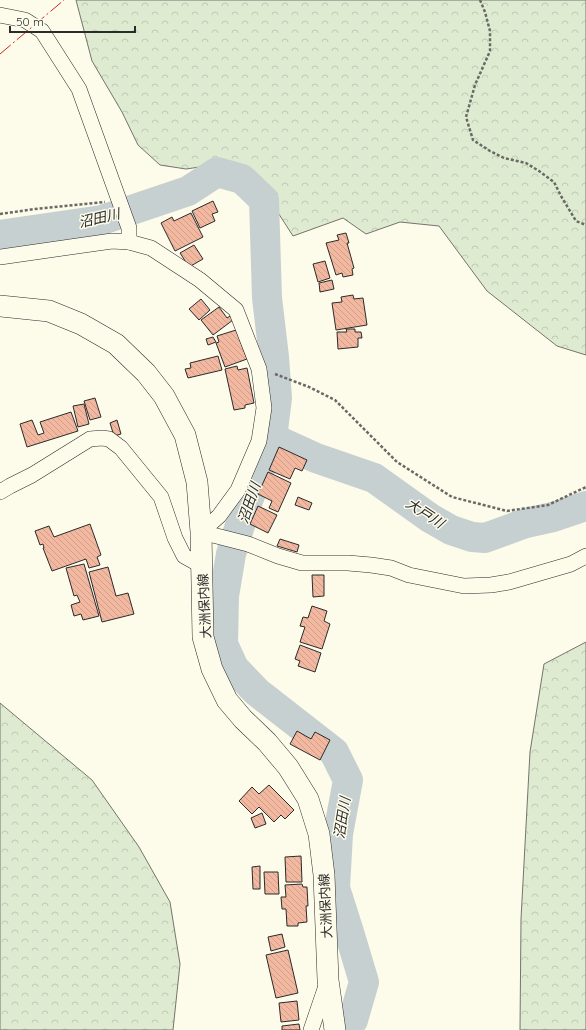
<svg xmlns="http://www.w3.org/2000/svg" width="586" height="1030" viewBox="0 0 586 1030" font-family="Quicksand,'Noto Sans JP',sans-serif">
<defs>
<pattern id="forest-crowns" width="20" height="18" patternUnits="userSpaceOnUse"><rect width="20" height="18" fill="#deebd1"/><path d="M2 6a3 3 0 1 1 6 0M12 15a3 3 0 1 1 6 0" fill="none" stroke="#bfcab4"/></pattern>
<pattern id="building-back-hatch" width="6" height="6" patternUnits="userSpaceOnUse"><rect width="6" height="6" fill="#f2b8a0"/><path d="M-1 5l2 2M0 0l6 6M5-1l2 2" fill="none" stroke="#d09e8a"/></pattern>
</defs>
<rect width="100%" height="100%" fill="#fdfbea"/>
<g fill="url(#forest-crowns)" stroke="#74746e">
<polygon points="76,0 586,0 586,355 557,346 487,291 439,226 400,222 366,234 343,218 293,236 257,180 220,164 186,169 160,165 138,145 122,112 92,61"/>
<polygon points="586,642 586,1030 520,1030 521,919 530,752 544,664"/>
<polygon points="0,703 92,780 139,847 170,902 180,964 173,1030 0,1030"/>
</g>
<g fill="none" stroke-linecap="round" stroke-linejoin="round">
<g stroke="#c7d0d0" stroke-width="30">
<polyline points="0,235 102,220 188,191 217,172 242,179 264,200 267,298 274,357 277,398 272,438 246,506 231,554 224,596 223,644 234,668 257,692 334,752 348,780 338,834 335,888 349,932 364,982 353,1020 346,1030"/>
<polyline points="272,438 316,458 374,478 430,518 451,530 472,537 485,538 526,523 553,517 586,506"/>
</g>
</g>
<g fill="url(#building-back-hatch)" stroke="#2b2b2b">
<polygon points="213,201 218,212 212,214 215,221 200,228 192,211"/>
<polygon points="191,213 203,237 175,251 161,223 172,217 174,221"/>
<polygon points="346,233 349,243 347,243 354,268 352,269 353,275 343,277 342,273 336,275 326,243 339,240 337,235"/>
<polygon points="194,245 203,259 189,267 180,253"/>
<polygon points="325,261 330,278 318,282 313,264"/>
<polygon points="332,280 334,289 320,292 319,283"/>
<polygon points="353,295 354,299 363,298 367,325 336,330 332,303 342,302 341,297"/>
<polygon points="201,299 210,310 199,320 189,309"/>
<polygon points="219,307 227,318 230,316 233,320 213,335 201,320"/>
<polygon points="346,329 355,329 355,332 361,332 362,338 358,338 358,347 338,349 337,332 347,332"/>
<polygon points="236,330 247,359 225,367 216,343 219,342 217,336"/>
<polygon points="213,337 216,342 208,345 206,339"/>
<polygon points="218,356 222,370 188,378 185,369 191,368 190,363"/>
<polygon points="237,366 238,370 247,368 254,403 245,405 245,408 234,410 225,369"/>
<polygon points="95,398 101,417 90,420 84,401"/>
<polygon points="84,404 89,424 78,427 73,406"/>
<polygon points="71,412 78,431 27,447 20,424 32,420 38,435 44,433 40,422"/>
<polygon points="117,420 121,434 114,436 110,423"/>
<polygon points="279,447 307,460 302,471 295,468 290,479 269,470"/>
<polygon points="268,472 291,483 278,512 269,508 272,501 258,494"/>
<polygon points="298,497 312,503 309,510 295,505"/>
<polygon points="258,506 277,515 268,533 250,524"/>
<polygon points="90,524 101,555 97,557 100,565 89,568 86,559 52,571 43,548 44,548 43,544 40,545 35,531 49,526 54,537"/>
<polygon points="280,539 299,545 297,552 277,546"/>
<polygon points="84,564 99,616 83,620 81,614 74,616 71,605 80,602 77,595 74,596 66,568"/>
<polygon points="108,567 116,596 128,593 134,614 102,622 89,572"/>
<polygon points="312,575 324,575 324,596 313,597"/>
<polygon points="312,606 327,611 324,621 330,624 322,649 300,642 305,627 300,626 303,617 308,618"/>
<polygon points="300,645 321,653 315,672 298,666 300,661 295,659"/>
<polygon points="297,731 311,739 315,732 330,740 320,760 290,744"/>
<polygon points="269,785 294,810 285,819 281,815 274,822 259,807 252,814 239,801 252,787 259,794"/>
<polygon points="262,813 266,824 255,828 251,818"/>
<polygon points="301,856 302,882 286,882 285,857"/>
<polygon points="260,866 260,889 253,889 252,867"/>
<polygon points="264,872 278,872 279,894 265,894"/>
<polygon points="302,884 303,887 307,887 308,906 306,906 307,922 298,923 298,926 287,926 286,909 282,909 281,897 286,897 285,885"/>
<polygon points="282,934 285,947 271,951 268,937"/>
<polygon points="288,950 298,993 276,998 266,955"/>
<polygon points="297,1001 299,1020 281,1022 279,1003"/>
<polygon points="299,1024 300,1030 282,1030 282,1026"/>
</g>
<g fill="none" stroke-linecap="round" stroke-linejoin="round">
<g stroke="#2b2b2b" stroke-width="16">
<g id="street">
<polyline points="0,15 25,20 42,31 79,89 129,228 129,242"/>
<polyline points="0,257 112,241 129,242 151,248 200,280 236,310 259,369 264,408 259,441 238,490 219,516 201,532"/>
<polyline points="0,492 10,486 32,475 90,439 102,438 109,439 121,448 161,497 175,538 184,556 202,566"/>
<polyline points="201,532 248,544 278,556 302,563 348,563 371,565 391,568 409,575 464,586 491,585 509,582 571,564 586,556"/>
<polyline points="311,1030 327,983"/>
</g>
</g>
<g stroke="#2b2b2b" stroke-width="22">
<polyline id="secondary" points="0,306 49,311 81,324 116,344 146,373 164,396 185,435 197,482 201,532 203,637 212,669 227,700 243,719 267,742 288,767 308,799 319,834 324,875 328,980 335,1030"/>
</g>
<g stroke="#6a6964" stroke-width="2.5" stroke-dasharray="3 2" stroke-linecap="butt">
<polyline points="480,0 485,12 490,31 490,51 475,85 466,117 473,140 490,151 504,158 526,163 539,171 554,182 561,196 576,221 586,225"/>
<polyline points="0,214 35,209 105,202"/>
<polyline points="275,374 309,387 335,400 397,462 452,497 507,511 548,505 586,487"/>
</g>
<use href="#street" stroke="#fdfbea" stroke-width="15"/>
<use href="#secondary" stroke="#fdfbea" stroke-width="21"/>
<polyline stroke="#c62828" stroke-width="1" stroke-dasharray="14 3 2 3" stroke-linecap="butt" points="0,54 64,0"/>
</g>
<g text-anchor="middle" stroke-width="3" stroke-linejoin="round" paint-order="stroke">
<g font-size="13" fill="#2b2b2b" stroke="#fdfbea">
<text transform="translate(204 606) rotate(-93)" y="5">大洲保内線</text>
<text transform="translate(325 906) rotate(-93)" y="5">大洲保内線</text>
</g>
<g font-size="14" font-style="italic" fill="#2b2b2b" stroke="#fdfbea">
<text transform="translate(99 218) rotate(-13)" y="5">沼田川</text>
<text transform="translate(249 503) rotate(-71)" y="5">沼田川</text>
<text transform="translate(425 513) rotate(33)" y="5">大戸川</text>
<text transform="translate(342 818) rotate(-81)" y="5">沼田川</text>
</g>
</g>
<path d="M10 26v6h125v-6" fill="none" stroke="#2b2b2b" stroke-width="2"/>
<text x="16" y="26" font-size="12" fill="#2b2b2b" stroke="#fdfbea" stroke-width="3" paint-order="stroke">50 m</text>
</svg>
